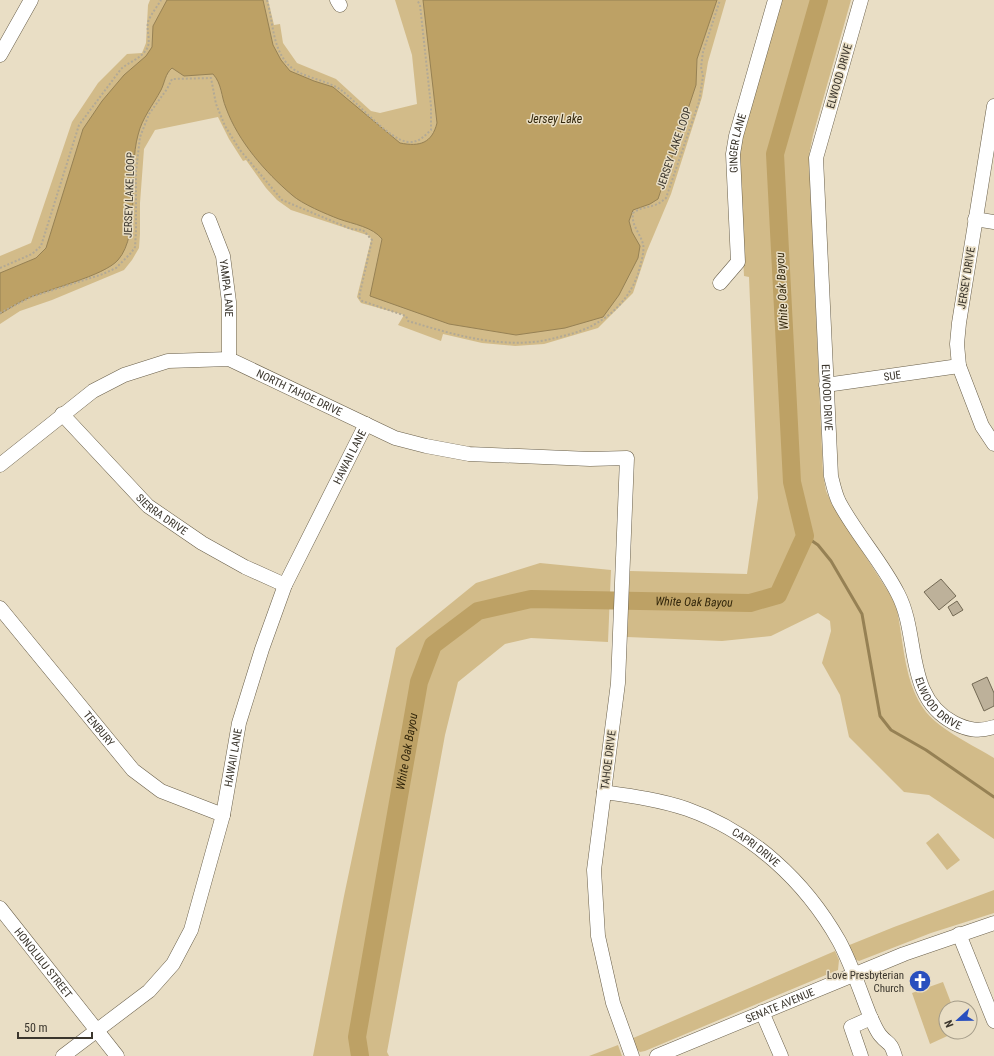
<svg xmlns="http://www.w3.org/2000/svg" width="994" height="1056" viewBox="0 0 994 1056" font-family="'Roboto Condensed',sans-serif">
<rect width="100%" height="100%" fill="#e9dec5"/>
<g fill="#d2bb89">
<polygon points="150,0 268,0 274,25 280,24 283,43 297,63 336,79 371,111 380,113 417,104 412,55 395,0 726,0 708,62 702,97 671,194 647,251 633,293 598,328 544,344 515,346 482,343 443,334 441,341 398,325 404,315 361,303 357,297 371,240 370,236 291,210 277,200 266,188 246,160 243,161 229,139 218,117 155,130 144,149 140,203 140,234 139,248 132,260 124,270 52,300 20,311 0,324 0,256 31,243 72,122 98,83 127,54 142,53 146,43 148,5"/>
<path d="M780,0H851L813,135L809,155L823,474L826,491L832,504L893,599L897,610C904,644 904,684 926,712C942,731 973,745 994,758V839L929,795L904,792L849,737L840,695L822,663L831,631L830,621L818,613L771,636L722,641L627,637L630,571L747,574L758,498L749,277L744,276L738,147Z"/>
<polygon points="540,563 611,570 608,642 531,638 505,644 458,682 445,735 387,1052 389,1056 313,1056 344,896 396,648 476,583"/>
<polygon points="938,833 960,860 947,870 926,843"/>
<polygon points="994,890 994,913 931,933 859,961 854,959 847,946 894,927"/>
<polygon points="835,951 839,960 838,970 833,972 645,1051 640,1052 635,1048 631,1039"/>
<polygon points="943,982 953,1008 946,1008 946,1032 956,1032 930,1044 912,993"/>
<polygon points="618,1045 622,1056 589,1056"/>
</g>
<path fill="#bda165" stroke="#968154" d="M167,0H263L273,45L281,60L290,71L314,81L333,87L400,143C420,147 432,143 437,123L423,0H717L697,59L696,85L658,199L650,204L633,210L629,221L632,232L640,246L638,258L619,295L603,317L565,328L516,335L449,324L370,296L382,239C373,227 353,224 339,219C326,214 302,204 292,195C265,172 238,141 226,108C221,96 222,84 213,74L184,76L172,68C165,74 165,82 161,90C153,105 142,118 138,135C128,170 141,234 118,260C104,276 48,289 26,299C17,303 9,309 0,314V273L36,258L46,248L83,129L102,101L124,75L146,56L152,47L153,26Z"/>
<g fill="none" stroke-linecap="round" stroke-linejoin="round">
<polyline stroke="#968154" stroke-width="3" points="805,536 818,545 831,561 862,614 880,716 891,730 926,750 994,797"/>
<path stroke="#bda165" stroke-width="18" id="s1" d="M360,1056L357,1037L419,682L433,645L478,611L531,599L750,603L778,595L805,536L792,482L775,154L819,0"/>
</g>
<g fill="#bdb19a" stroke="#736954">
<polygon points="941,579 956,596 939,610 924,592"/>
<polygon points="957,601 963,610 953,616 948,607"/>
<polygon points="987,677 994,693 994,706 984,711 972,684"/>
</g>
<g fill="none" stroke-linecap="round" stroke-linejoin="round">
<g stroke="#695f4a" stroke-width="15">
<g id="minor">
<polyline points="337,0 340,5"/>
<path id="s2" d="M861,0L816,158L831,476C833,484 835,494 839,502C856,534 882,562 898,594C920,636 904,697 954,723C968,730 979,732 994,727"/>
<polyline points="0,55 31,0"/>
<polyline points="994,106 959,323 957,344 959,366 982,426 994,444"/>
<polyline points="975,219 994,222"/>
<path id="s3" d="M209,220L223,256L229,302V359"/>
<path id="s4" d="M720,283L738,262L733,154L736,136L775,0"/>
<path id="s5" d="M826,385L959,366"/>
<path id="s6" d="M62,414L148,506L202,543L245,567L285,585"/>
<path id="s7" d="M0,465L93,391L124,375L168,361L229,359L395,438L426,446L469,454L590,459L627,458L618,683L594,870L598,936L613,1003L632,1056"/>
<path id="s8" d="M0,608L133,770L161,791L223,815"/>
<path id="s9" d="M604,792C632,796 661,800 687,809C752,832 805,881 839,941C852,965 860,991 870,1016C873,1022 876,1030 880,1035C889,1046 890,1040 895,1056"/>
<path id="s10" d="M0,908L117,1056"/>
<polyline points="959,934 994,1021"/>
<polyline points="762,1012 781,1056"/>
<path id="s11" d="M63,1056L149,991L173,964L191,930L223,815L239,723L262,649L285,585L366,424"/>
<path id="s12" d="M657,1056L904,954L994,923"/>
<polyline points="861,1056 851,1027 871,1018"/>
</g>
</g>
<g stroke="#b2a995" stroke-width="2" stroke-dasharray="2 2" stroke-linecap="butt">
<path d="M267,0C273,21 272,43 285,61C297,78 324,78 341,90C357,102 389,140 408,142C419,143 424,136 431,130V106L420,5L417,0"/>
<path d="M0,268L32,254L41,246L79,125L121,69C129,62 140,59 146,50C152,42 146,31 148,22C151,14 157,7 161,0"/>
<path d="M0,313L31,297L103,274L116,268L131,253L135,247L136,231V171L140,137L149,114L167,89L172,79L211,78L216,104L225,126L240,150L282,200L351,229L363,230L372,240L359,297L362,301L406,316L408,321C448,333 491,346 533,342C546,341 558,337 571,334C602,325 627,305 638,274C640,266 645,252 643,244C640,233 631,225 633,213C645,204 653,210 666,198L699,102L703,76L701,67L703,52L720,0"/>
</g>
<use href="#minor" stroke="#fff" stroke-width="14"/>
</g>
<defs>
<g id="church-disc" transform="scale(1.15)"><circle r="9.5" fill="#294fbe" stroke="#e9dec5"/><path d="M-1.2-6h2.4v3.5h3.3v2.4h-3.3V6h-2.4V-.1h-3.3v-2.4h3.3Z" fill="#fff"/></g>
</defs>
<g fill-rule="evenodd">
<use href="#church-disc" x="920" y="981"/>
</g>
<g text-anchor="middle" stroke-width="3" stroke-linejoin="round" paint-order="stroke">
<g font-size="11" fill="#3b362d" stroke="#e9dec5">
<text transform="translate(839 76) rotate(-74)" y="4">ELWOOD DRIVE</text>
<text dy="4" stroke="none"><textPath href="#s4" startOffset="147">GINGER LANE</textPath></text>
<text transform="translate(674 148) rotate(-71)" y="4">JERSEY LAKE LOOP</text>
<text transform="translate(129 195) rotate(-88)" y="4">JERSEY LAKE LOOP</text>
<text transform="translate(966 278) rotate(-81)" y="4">JERSEY DRIVE</text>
<text dy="4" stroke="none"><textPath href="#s3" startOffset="71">YAMPA LANE</textPath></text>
<text dy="4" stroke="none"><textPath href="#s5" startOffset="67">SUE</textPath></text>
<text dy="4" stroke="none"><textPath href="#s7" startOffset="339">NORTH TAHOE DRIVE</textPath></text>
<text dy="4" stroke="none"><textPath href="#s2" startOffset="404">ELWOOD DRIVE</textPath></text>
<text dy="4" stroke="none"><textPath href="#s11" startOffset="684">HAWAII LANE</textPath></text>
<text dy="4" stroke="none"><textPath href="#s6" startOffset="142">SIERRA DRIVE</textPath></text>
<text dy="4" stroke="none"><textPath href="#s2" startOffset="739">ELWOOD DRIVE</textPath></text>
<text dy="4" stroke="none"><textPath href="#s8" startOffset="156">TENBURY</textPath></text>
<text dy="4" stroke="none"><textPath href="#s11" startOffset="360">HAWAII LANE</textPath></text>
<text transform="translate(608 760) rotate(-83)" y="4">TAHOE DRIVE</text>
<text dy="4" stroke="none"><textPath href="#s9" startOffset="164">CAPRI DRIVE</textPath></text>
<text dy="4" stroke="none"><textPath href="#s10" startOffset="70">HONOLULU STREET</textPath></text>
<text dy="4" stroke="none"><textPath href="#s12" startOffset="133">SENATE AVENUE</textPath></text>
</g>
<g font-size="11" fill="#3b362d" stroke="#e9dec5" text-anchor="end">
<text x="904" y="979">Love Presbyterian<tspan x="904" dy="13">Church</tspan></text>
</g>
<g font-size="12" font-style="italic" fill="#33270b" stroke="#e9dec5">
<text x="555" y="123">Jersey Lake</text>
<text transform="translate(782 291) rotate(-93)" y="4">White Oak Bayou</text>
<text dy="4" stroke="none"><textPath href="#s1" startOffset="693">White Oak Bayou</textPath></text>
<text dy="4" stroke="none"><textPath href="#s1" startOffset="309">White Oak Bayou</textPath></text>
</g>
</g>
<g transform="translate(958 1020) rotate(248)"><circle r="19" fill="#e9dec5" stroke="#a39b88"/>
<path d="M0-3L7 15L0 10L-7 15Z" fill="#294fbe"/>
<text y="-6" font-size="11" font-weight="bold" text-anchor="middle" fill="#3b362d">N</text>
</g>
<path d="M18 1032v6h74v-6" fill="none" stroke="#3b362d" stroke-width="2"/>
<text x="24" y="1032" font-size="12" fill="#3b362d" stroke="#e9dec5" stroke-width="3" paint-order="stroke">50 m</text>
</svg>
